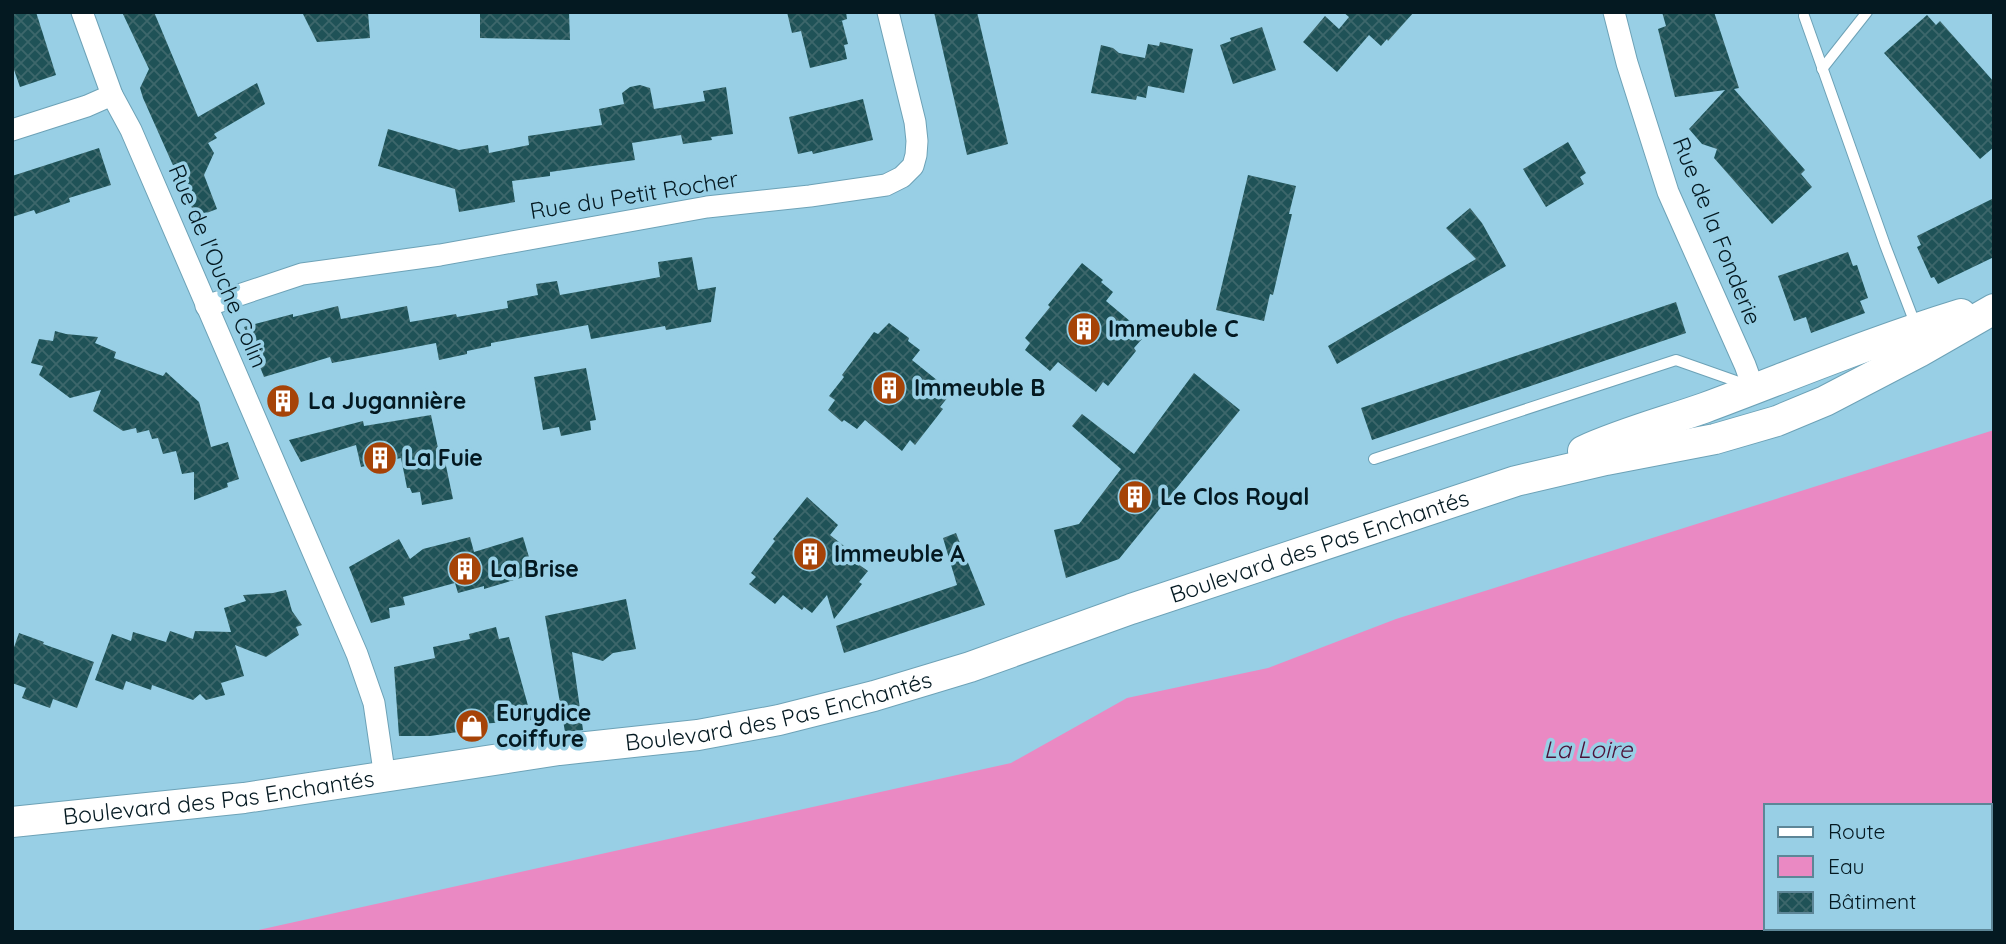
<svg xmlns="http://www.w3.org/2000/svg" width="2006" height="944" viewBox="0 0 2006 944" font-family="Quicksand,sans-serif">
<defs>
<pattern id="building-cross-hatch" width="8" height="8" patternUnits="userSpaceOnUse" patternTransform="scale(1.75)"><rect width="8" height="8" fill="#1f5257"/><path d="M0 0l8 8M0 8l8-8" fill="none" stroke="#3d676b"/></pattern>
</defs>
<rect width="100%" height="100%" fill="#98cfe5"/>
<path fill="#ea89c3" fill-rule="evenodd" d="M1994,430V932H250L1011,763L1127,698L1268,668L1396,619ZM1766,806H1990V928H1766Z"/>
<g fill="url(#building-cross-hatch)">
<polygon points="12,12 36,12 56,75 20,87 12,64"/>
<polygon points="122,12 154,12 198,117 257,83 265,104 214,134 217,138 208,143 214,153 204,175 217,209 196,217 143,98 140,88 149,69"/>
<polygon points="302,12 368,12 370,38 317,42"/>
<polygon points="480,12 569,12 570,40 480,38"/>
<polygon points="787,12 846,12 847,19 838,22 842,21 848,44 844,45 847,59 810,68 801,31 792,33"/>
<polygon points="934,12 977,12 1008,144 967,155"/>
<polygon points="1343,12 1414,12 1388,41 1387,39 1381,46 1369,35 1337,72 1303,42 1325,16 1339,29 1349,17"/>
<polygon points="1662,12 1714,12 1739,88 1734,89 1805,170 1801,174 1812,187 1772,224 1714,158 1717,149 1702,144 1689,129 1725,90 1675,97 1658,29 1666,26"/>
<polygon points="1927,15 1936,25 1940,21 1994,82 1994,147 1980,159 1884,53"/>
<polygon points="1262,27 1276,70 1233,84 1220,45 1231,41 1230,38"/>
<polygon points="1160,42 1193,49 1184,93 1148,86 1146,98 1137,96 1136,100 1091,93 1101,45 1113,48 1119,53 1145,58 1148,44 1159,46"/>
<polygon points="640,85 650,88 654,109 705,101 703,91 726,87 733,134 711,137 712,140 683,144 681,135 632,143 635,160 550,172 550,176 512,181 515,202 459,212 455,189 378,166 388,129 459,150 488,145 489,153 529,145 528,136 602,125 599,109 624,104 622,93 630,87"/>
<polygon points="863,99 873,140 813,154 812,151 798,154 789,117"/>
<polygon points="1568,142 1586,173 1580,177 1584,184 1546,207 1523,169"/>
<polygon points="99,148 111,185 69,198 70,202 36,214 34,210 12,217 12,176"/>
<polygon points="1248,175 1296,186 1289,214 1292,214 1273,295 1270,294 1264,321 1216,310"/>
<polygon points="1994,198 1994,257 1938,284 1934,277 1931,278 1917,247 1921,245 1917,236"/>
<polygon points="1470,208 1482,223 1506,266 1337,364 1328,346 1476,259 1446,228"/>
<polygon points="1848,252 1853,266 1857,265 1868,298 1860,301 1865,313 1811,333 1806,317 1794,321 1778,276"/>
<polygon points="692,257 698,290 716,287 711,322 666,330 665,326 591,339 588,325 491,343 491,346 467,351 467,354 439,360 436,343 332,363 330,357 264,377 244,327 293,314 293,317 338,306 341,319 407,306 410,322 456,314 457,317 508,308 507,301 538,295 536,284 557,281 560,295 660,277 658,262"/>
<polygon points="1082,263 1103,280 1101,282 1113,292 1106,301 1137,327 1133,331 1142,339 1134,348 1136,351 1108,386 1103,382 1096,392 1058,362 1050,371 1025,350 1030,343 1025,338 1050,307 1048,305"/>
<polygon points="1676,302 1686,333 1372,440 1361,408"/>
<polygon points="889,323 909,338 908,341 920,350 912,360 943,385 940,390 948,397 940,407 943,409 915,445 910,440 902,451 865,420 857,429 844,420 842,422 828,410 835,400 829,396 844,377 842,375 874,332 878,334"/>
<polygon points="55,331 66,334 98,337 95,343 116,352 114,358 163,376 166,372 199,402 211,447 228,442 239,479 227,483 228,487 194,500 194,472 182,474 176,451 163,454 158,438 152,439 149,430 137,433 136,428 123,431 93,411 101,390 70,398 39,375 43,366 31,363 39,339 53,341"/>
<polygon points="586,368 596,420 590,421 591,430 561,436 559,427 543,430 534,377"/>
<polygon points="1194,373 1240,410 1119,559 1066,578 1054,530 1079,524 1121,469 1072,426 1082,414 1134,454"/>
<polygon points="431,415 438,448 442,447 453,499 422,505 420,492 412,493 410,488 407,488 401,458 361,467 356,445 301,462 289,440 363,421 364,426"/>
<polygon points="807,497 838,525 830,535 862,560 858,564 868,571 859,582 862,584 834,619 827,595 812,613 804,607 802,610 783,595 775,604 749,584 756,577 751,573 775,541 773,539"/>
<polygon points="956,533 985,605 844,653 836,626 957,585 943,538"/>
<polygon points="470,537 474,552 523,537 534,574 484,589 484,586 458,593 455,583 403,597 405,605 389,608 390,618 371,623 349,567 399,539 410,559 423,549"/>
<polygon points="286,590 292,611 302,625 296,627 299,635 266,657 235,645 244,676 221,683 225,695 206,700 200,694 193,700 152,685 151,690 126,681 123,690 95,680 112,634 131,641 133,632 166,642 170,631 193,639 195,631 231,632 224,608 246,601 243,595 273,593"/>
<polygon points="626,599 636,649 613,653 603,661 572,652 583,730 565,732 545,616"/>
<polygon points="496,627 499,639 509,637 532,720 480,724 481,733 460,736 458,732 430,736 399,736 394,667 435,658 433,647 470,639 469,634"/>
<polygon points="19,633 44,642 43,644 94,662 77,708 53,699 50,708 22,698 26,688 12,683 12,653"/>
</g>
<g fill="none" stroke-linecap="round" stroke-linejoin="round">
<g stroke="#6da2b7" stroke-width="12">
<g id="lane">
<polyline points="1804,16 1885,245 1916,326"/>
<polyline points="1822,69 1867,12"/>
<polyline points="1374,459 1676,360 1747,385"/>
</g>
</g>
<g stroke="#6da2b7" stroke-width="23">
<g id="street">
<polyline points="82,12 112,95 131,130 357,654 374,703 385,778"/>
<polyline points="1614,12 1627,63 1668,192 1745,365 1753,387"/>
<polyline points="12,130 87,106 112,95"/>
<polyline points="206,306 302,274 440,255 707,207 810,196 886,185 902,177 913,166 916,155 917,141 915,122 888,12"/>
</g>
</g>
<g stroke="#6da2b7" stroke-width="32">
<g id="secondary">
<path d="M1583,451C1622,433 1664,422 1704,408C1790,376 1873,341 1961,314"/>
<path id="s1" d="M12,822L244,798L559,750L698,735L779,720L874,696L970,667L1131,609L1516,481L1606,460L1715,439L1777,421L1825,401L1919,352L1994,309"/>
</g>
</g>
<use href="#lane" stroke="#fff" stroke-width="10"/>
<use href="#street" stroke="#fff" stroke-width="21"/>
<use href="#secondary" stroke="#fff" stroke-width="30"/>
</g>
<defs>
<g id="building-disc" transform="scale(1.75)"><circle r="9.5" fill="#a64307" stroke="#98cfe5"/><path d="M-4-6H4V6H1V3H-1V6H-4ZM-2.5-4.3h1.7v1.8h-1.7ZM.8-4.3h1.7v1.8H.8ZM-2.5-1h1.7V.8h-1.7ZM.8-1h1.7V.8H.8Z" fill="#fff"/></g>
<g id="shop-disc" transform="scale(1.75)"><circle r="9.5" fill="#a64307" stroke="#98cfe5"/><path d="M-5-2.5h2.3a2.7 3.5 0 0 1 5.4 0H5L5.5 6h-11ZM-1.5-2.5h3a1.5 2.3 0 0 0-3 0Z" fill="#fff"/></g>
</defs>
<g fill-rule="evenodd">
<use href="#building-disc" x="1084" y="329"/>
<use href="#building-disc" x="889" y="388"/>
<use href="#building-disc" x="283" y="401"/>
<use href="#building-disc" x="380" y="458"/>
<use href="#building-disc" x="1135" y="497"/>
<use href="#building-disc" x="810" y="554"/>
<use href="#building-disc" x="465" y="569"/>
<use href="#shop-disc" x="472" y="726"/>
</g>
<g text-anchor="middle" stroke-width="7" stroke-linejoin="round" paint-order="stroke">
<g font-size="23" fill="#041921" stroke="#98cfe5">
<text transform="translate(634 195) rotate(-9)" y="8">Rue du Petit Rocher</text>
<text transform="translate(1717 231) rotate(68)" y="8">Rue de la Fonderie</text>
<text transform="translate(218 266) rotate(67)" y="8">Rue de l'Ouche Colin</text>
<text dy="8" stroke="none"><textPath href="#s1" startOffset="1342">Boulevard des Pas Enchantés</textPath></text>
<text dy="8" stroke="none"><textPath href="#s1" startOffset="775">Boulevard des Pas Enchantés</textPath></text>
<text dy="8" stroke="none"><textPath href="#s1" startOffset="208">Boulevard des Pas Enchantés</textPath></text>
</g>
<g font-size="23" font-weight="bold" fill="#041921" stroke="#98cfe5" text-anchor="start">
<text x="1108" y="337">Immeuble C</text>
<text x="914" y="396">Immeuble B</text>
<text x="308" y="409">La Jugannière</text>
<text x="404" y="466">La Fuie</text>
<text x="1160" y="505">Le Clos Royal</text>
<text x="834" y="562">Immeuble A</text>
<text x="490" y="577">La Brise</text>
<text x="496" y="721">Eurydice<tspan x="496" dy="26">coiffure</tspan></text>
</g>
<g font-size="24" font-style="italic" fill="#4c1138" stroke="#98cfe5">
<text x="1588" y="758">La Loire</text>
</g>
</g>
<rect width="2006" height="944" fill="none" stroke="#041921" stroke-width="28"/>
<rect x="1764" y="804" width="228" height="126" fill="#98cfe5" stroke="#5d8697" stroke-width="2"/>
<rect x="1778" y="827" width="35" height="10" fill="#ffffff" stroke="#5d8697" stroke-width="2"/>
<text x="1828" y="839" font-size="21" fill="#041921">Route</text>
<rect x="1778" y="856" width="35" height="21" fill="#ea89c3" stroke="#5d8697" stroke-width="2"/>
<text x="1828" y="874" font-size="21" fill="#041921">Eau</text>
<rect x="1778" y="892" width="35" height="21" fill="url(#building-cross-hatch)" stroke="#5d8697" stroke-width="2"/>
<text x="1828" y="909" font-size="21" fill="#041921">Bâtiment</text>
</svg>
